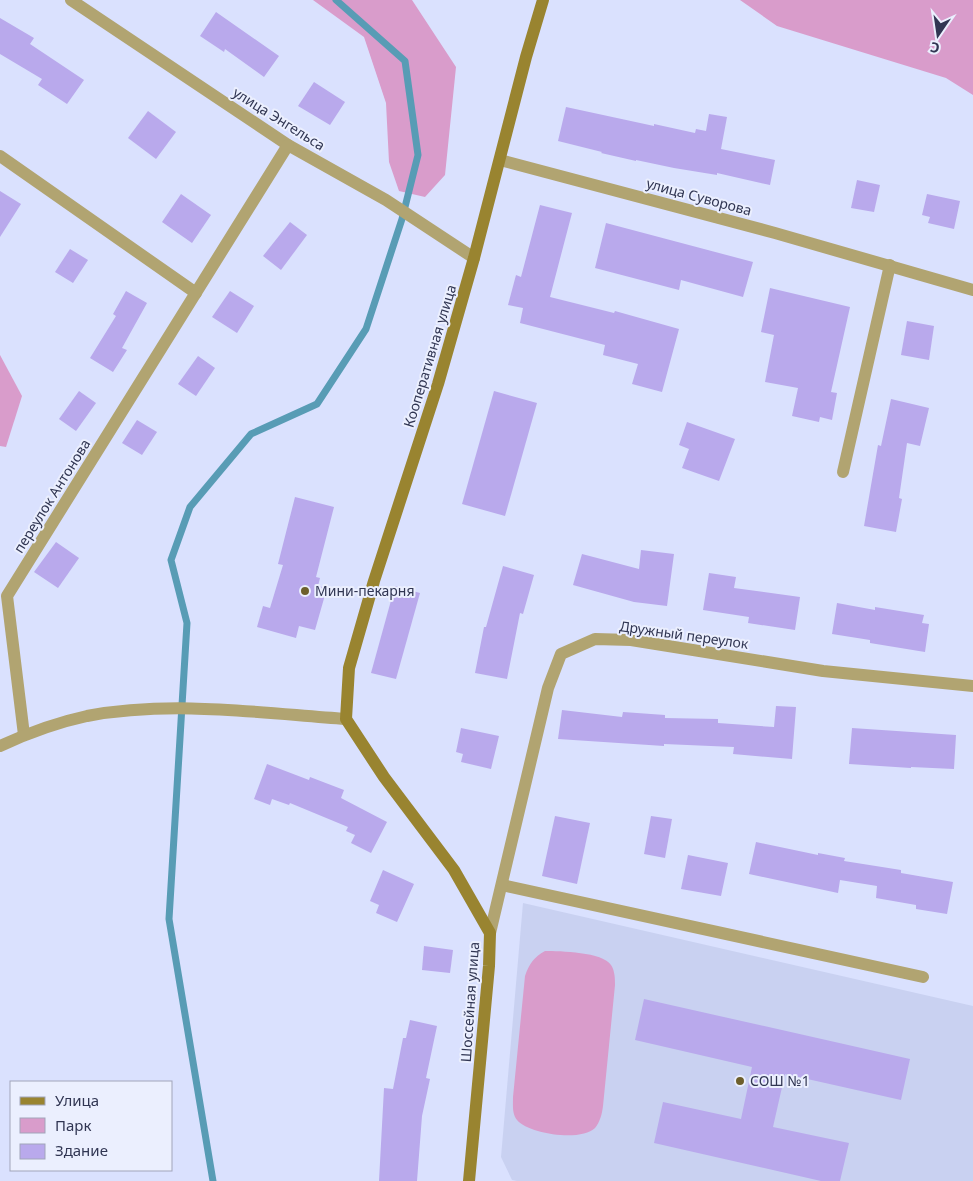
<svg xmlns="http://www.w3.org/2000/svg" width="973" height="1181" viewBox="0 0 973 1181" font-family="'Noto Sans',sans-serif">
<rect width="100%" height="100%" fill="#dae1fe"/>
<polygon fill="#c9d1f1" points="523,903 973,1006 973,1181 517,1181 512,1180 501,1157"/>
<g fill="#d99ccb">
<polygon points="313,0 412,0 456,67 445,175 425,197 399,191 389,162 386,103 364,37"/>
<polygon points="740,0 973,0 973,95 946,78 777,26"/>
<polygon points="0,355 22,396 6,447 0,446"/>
<path d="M545,951C560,951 603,952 611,965C615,971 615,979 615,985L603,1106C602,1114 600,1122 595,1128C581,1142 529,1134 517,1120C512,1114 513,1105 513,1097L525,976C529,964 534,957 545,951Z"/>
</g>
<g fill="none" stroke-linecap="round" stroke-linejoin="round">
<polyline stroke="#589cb5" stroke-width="7" points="213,1181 169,919 187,623 171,560 190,507 251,434 317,404 366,329 402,219 418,155 405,61 336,0"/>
</g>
<g fill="#b9a9ec">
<polygon points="216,12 279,56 264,77 225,49 224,52 200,36"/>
<polygon points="0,18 34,38 30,44 84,80 67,104 38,85 42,79 0,54"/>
<polygon points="314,82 345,102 330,125 298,106"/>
<polygon points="566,107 654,126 654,124 695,133 696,129 706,131 709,114 727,117 721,149 775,160 770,185 717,173 717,175 674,168 636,160 636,161 601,153 602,152 558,141"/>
<polygon points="148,111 176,132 156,159 128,138"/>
<polygon points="857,180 880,185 874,212 851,208"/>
<polygon points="0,191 21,204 0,237"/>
<polygon points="181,194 211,215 192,243 162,222"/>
<polygon points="927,194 960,201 954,229 928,223 930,217 922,215"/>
<polygon points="540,205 572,213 550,297 614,313 615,311 679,329 662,392 632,384 638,364 603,355 605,345 520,323 523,308 508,305 516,275 521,277"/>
<polygon points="290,222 307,235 281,270 263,256"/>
<polygon points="606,223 753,262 743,297 681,280 679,290 595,268"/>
<polygon points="70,249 88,260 73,283 55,272"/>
<polygon points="770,288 850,307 831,392 837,393 832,420 820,417 819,422 792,416 798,388 765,382 774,335 761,332"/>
<polygon points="126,291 147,303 122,348 127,350 113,372 90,358 116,316 113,314"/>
<polygon points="230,291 254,306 237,333 212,317"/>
<polygon points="907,321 934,326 929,360 901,355"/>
<polygon points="198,356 215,368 196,396 178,384"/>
<polygon points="79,391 96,403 76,431 59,419"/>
<polygon points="494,391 537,403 505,516 462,504"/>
<polygon points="891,399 929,408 920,446 907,443 899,498 902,499 896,532 864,526 878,445 881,446"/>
<polygon points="137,420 157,432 142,455 122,443"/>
<polygon points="687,422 735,439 719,481 682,468 689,449 679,445"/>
<polygon points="295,497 334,507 316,577 320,578 318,586 327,588 315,630 299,626 296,638 257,627 263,606 270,608 283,565 278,564"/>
<polygon points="56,542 79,558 58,588 34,572"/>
<polygon points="641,550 674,554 667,606 634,602 573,585 582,554 639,569"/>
<polygon points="503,566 534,575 523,614 520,613 507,679 475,673 484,627 486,627"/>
<polygon points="709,573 736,577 734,588 800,597 795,630 748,623 749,617 703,610"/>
<polygon points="395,586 420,593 396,679 371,673"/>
<polygon points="837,603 875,610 875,607 924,615 922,623 929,624 925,652 870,643 870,640 832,634"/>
<polygon points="776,706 796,707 792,759 733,754 734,747 664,744 664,746 558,739 562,710 622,717 623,712 665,715 665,718 718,719 718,723 774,727"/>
<polygon points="461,728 499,736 491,769 461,762 463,754 456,752"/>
<polygon points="852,728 956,735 954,769 911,767 911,768 849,764"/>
<polygon points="267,764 309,780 310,777 344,790 341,798 387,822 371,853 351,843 355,835 346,831 348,827 290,803 289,805 272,799 270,805 254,799"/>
<polygon points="555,816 590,823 577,884 542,876"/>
<polygon points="651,816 672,819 665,858 644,854"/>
<polygon points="756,842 818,855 818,853 845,858 844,861 901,870 901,873 953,882 947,914 916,909 916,905 876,898 877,886 840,880 838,893 749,874"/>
<polygon points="688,855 728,863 721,896 681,889"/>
<polygon points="383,870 414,884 397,922 376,913 379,905 370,901"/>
<polygon points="424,946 453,950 450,973 422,970"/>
<polygon points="644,999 910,1059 901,1100 785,1074 773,1127 849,1143 840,1181 821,1181 654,1143 663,1102 741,1119 752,1067 635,1040"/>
<polygon points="410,1020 437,1026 426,1078 430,1079 422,1116 417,1181 379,1181 384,1088 393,1089 403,1038 406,1038"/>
</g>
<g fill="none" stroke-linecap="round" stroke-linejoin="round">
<g stroke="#b1a471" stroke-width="12">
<polyline points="71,0 288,145 386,200 474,258"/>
<polyline points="0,156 196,293"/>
<polyline points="500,160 775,233 973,290"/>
<polyline points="843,472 890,265"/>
<polyline points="24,735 7,596 288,145"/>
<path d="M0,746C26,734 59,722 87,716C172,700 260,713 346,719"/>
<polyline points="502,885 923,977"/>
<polyline points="490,933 548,688 561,654 595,639 631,640 823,671 973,686"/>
</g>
<polyline stroke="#998430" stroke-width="12" points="469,1181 489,966 490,933 454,870 384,777 346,719 349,668 374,581 438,384 474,258 526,57 543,0"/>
</g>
<g fill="#6d5f2c" stroke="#ebeffe" stroke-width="2">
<circle cx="305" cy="591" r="5"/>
<circle cx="740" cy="1081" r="5"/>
</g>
<g text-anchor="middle" stroke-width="4" stroke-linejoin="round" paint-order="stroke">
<g font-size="14" fill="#313653" stroke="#ebeffe">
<text transform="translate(279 119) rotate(32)" y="5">улица Энгельса</text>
<text transform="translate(699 197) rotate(15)" y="5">улица Суворова</text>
<text transform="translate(430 356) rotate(-73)" y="5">Кооперативная улица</text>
<text transform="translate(52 496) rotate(-58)" y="5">переулок Антонова</text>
<text transform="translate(684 635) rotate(8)" y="5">Дружный переулок</text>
<text transform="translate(470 1002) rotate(-86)" y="5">Шоссейная улица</text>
</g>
<g font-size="14" fill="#313653" stroke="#ebeffe" text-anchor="start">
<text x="315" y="596">Мини-пекарня</text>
<text x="750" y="1086">СОШ №1</text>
</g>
</g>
<rect x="10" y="1081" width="162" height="90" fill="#ebeffe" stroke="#a1a5ba"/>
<rect x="20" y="1097" width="25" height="8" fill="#998430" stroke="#a1a5ba"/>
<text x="55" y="1106" font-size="15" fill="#313653">Улица</text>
<rect x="20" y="1118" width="25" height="15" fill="#d99ccb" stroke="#a1a5ba"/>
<text x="55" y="1131" font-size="15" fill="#313653">Парк</text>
<rect x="20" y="1144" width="25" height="15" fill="#b9a9ec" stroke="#a1a5ba"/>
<text x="55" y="1156" font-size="15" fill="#313653">Здание</text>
<g transform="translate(938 35) rotate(193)" stroke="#ebeffe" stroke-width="4" paint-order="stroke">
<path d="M0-4L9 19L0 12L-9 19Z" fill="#313653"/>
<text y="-8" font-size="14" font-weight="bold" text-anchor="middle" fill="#313653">С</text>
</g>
</svg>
